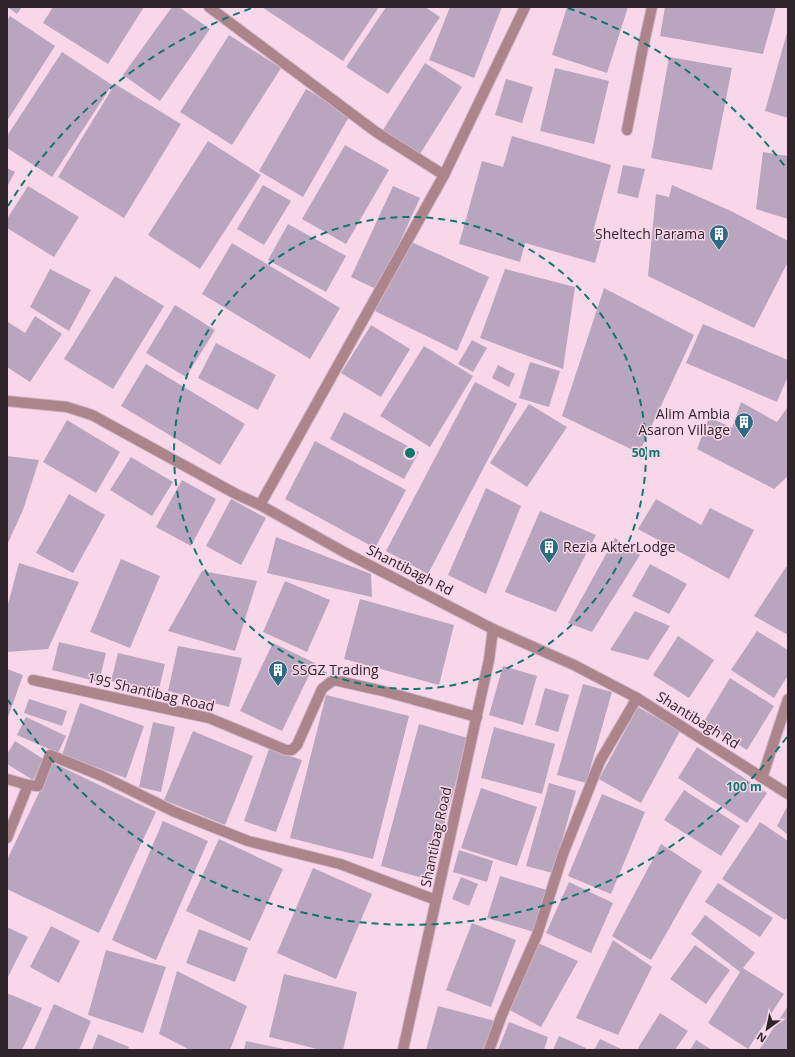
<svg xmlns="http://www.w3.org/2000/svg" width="795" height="1057" viewBox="0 0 795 1057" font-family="'Open Sans',sans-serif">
<rect width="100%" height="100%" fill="#f8d7ea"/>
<g fill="#baa5bf">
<polygon points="7,7 22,7 17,14"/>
<polygon points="53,7 144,7 108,64 43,23"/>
<polygon points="172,7 179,7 210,29 160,101 123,75"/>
<polygon points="262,7 379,7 343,61"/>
<polygon points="386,7 425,7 440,17 388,94 346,67"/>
<polygon points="450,7 502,7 474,78 429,60"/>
<polygon points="567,7 628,7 607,73 552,55"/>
<polygon points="665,7 776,7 763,54 660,36"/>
<polygon points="10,16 55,46 7,121 7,21"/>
<polygon points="788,29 788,118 765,111"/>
<polygon points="229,35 281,68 232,145 180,112"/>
<polygon points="62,52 112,85 52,177 7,148 7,136"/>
<polygon points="669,57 732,68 712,170 651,158"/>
<polygon points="425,63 462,87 420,154 383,130"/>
<polygon points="555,68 609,81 594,144 540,131"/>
<polygon points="506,79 533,87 522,123 495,115"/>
<polygon points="115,84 181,124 124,218 58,177"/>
<polygon points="306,89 350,115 303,197 259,171"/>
<polygon points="512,136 611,165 593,232 603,234 595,263 525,243 520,262 459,244 482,161 503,167"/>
<polygon points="208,141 261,175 200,269 148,235"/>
<polygon points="345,145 389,170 346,244 302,219"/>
<polygon points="763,152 788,156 788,219 756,209"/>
<polygon points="623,165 645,169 638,198 617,193"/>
<polygon points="7,168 15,172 7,187"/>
<polygon points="263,185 291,201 264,245 237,229"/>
<polygon points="672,185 731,211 788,241 788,262 754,328 648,276 656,194 669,197"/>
<polygon points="28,186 79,217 54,257 7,228 7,219"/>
<polygon points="393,186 420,198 378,290 351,277"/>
<polygon points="288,224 346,256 326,292 268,260"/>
<polygon points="409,241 489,277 457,351 375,311"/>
<polygon points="232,243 340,308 310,359 202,294"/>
<polygon points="50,269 91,290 69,331 30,307"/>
<polygon points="505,269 575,287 563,369 480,338"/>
<polygon points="115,276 164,306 113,389 64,359"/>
<polygon points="604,288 694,335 639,453 562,416"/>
<polygon points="175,305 215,330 186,377 146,353"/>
<polygon points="35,316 62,334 30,382 7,367 7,323 8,322 25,333"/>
<polygon points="703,324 788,360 788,376 777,402 686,363"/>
<polygon points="371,325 410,349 381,397 341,373"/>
<polygon points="472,340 487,348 473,372 458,364"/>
<polygon points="216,343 276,375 258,410 198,378"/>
<polygon points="424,346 473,376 430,447 380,416"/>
<polygon points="530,362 560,371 549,407 519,398"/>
<polygon points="146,364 245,424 220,465 121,406"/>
<polygon points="498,365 515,374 509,387 492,378"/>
<polygon points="475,382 517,404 428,574 386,551"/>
<polygon points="741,402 777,422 787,408 788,409 788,476 774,489 697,449 709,417 732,428"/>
<polygon points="529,404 567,427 527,487 490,463"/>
<polygon points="344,412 419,452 404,479 330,439"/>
<polygon points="67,420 120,452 96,493 43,462"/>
<polygon points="315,441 406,490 375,548 285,499"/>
<polygon points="7,456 39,460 23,510 7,545"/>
<polygon points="131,457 173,482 152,516 110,490"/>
<polygon points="182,480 216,499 191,546 156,527"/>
<polygon points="486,488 521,506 486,594 448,575"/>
<polygon points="69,494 105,515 73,573 36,553"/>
<polygon points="231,499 266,518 241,565 206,546"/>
<polygon points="656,499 701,525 710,508 754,530 729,579 638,529"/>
<polygon points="540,511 596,535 556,612 505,592"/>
<polygon points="276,537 371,574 372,597 267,573"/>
<polygon points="615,538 640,555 592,632 568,623"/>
<polygon points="121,559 160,576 130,648 90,632"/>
<polygon points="19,563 79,582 48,649 7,652 7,608"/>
<polygon points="650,564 687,584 669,614 632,596"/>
<polygon points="786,567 788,568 788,635 754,616"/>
<polygon points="202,571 257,581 235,651 168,631"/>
<polygon points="285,581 330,600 307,652 263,632"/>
<polygon points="360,599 454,625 439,685 344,659"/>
<polygon points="635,611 670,626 648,660 610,650"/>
<polygon points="757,631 788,650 788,675 774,698 731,670"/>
<polygon points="678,636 714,660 689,698 653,675"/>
<polygon points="59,642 106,653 99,682 52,670"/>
<polygon points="273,643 315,663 282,731 240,711"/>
<polygon points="178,646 242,658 229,707 168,691"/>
<polygon points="118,653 165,664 158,693 111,681"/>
<polygon points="503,666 537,676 523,725 489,715"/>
<polygon points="7,669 23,675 7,720"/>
<polygon points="730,678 774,706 747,750 703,723"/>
<polygon points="583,684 612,692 586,783 557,775"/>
<polygon points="545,688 569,695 558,732 535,725"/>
<polygon points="326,695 409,716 373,859 290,838"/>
<polygon points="29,699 67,711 62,726 24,713"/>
<polygon points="80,703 144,726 126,778 62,755"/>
<polygon points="638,707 680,731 641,803 599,779"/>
<polygon points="26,717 66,736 58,753 17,735"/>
<polygon points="153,722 175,727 161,792 139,787"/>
<polygon points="419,724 468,738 429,880 381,866"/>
<polygon points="494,727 555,744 542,794 481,778"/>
<polygon points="193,731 253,756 225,825 164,800"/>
<polygon points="15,741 45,760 33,780 7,764 7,754"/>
<polygon points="697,747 767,793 747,823 678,778"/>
<polygon points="269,749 302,760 276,832 244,821"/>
<polygon points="53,763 156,812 99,933 7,889 7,860"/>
<polygon points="549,783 576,791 553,873 526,866"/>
<polygon points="481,788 537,807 517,866 461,848"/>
<polygon points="684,790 740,826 721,856 664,820"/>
<polygon points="602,794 645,812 611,894 568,876"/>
<polygon points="788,805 788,835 777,826"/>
<polygon points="163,821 208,841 156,960 112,940"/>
<polygon points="760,822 788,841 788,917 785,920 722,879"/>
<polygon points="219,839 283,869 250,941 186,911"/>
<polygon points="661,844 702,871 651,960 612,936"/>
<polygon points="459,850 493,861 487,882 453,872"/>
<polygon points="313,868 372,894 336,979 277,953"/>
<polygon points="500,876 547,890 534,932 487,918"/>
<polygon points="461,877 478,884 469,906 452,899"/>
<polygon points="569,882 613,903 591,953 546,933"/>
<polygon points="718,883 773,918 760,937 705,902"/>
<polygon points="705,915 755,953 743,968 784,994 748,1049 708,1023 740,972 691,934"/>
<polygon points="472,923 516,940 491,1007 446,990"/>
<polygon points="51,926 80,941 59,983 30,967"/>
<polygon points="7,927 28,937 7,979"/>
<polygon points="199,929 248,948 235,982 186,963"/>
<polygon points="613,940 652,967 618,1035 576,1018"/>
<polygon points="538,943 578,961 541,1027 508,1009"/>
<polygon points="695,945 730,970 706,1004 670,979"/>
<polygon points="106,950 166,967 143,1033 88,1015"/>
<polygon points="177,971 247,1006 230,1050 190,1050 159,1034"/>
<polygon points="284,974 357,992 343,1050 321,1050 269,1037"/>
<polygon points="7,993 42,1008 22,1050 7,1050"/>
<polygon points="54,1004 91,1021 79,1050 34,1050"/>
<polygon points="438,1006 495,1021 483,1050 426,1050"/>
<polygon points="788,1006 788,1050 759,1050"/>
<polygon points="660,1013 688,1031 675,1050 641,1050 638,1048"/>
<polygon points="509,1022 548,1037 544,1050 498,1050"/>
<polygon points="98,1034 129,1047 128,1050 92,1050"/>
<polygon points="559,1036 586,1048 585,1050 553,1050"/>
<polygon points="600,1039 623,1050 594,1050"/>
<polygon points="696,1040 712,1050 690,1050"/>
<polygon points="246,1041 284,1049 284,1050 244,1050"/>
</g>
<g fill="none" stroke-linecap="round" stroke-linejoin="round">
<g stroke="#d0b3c4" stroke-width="12">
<g id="minor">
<polyline points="209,7 376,132 444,175"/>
<polyline points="627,130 642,52 652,7"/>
<polyline points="7,401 67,407 92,415 236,494 260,505 344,552 493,629 574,665 637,698 788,794"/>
<polyline points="260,505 444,175 525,7"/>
<polyline points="33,680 209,718 286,750 292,750 297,745 322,689 328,684 334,680 383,691 477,717"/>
<polyline points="762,778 788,699"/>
<polyline points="7,779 28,785 7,838"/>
<polyline points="28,785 38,786 50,755 102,776 175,812 248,841 340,864 436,900"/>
<polyline points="403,1050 489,660 493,629"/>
<polyline points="489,1050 501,1017 537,935 563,854 600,761 637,698"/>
</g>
</g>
<use href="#minor" stroke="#ac848b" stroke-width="10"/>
</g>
<g fill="none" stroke="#0f766e" stroke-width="2" stroke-dasharray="7 5">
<circle cx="410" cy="453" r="236"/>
<path d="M787 737A472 472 0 0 1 8 700M8 206A472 472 0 0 1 252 8M568 8A472 472 0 0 1 787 169"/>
</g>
<defs>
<g id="building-pin" transform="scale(1)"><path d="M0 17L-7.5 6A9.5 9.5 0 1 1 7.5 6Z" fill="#2f6b82" stroke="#f8d7ea"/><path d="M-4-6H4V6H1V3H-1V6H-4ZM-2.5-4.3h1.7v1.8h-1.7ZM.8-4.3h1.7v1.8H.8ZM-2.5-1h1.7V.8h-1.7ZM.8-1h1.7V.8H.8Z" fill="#fff"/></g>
</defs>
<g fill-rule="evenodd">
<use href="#building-pin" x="719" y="234"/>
<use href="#building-pin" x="744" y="422"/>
<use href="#building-pin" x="549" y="547"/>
<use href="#building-pin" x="278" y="670"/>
</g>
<g text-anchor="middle" stroke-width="3" stroke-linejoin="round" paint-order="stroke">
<g font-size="14" fill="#30242b" stroke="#f8d7ea" text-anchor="end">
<text x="705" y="239">Sheltech Parama</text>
<text x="730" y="419">Alim Ambia<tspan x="730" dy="16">Asaron Village</tspan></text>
<text x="563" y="552" text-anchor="start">Rezia AkterLodge</text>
<text x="292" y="675" text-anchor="start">SSGZ Trading</text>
</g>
<g font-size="14" fill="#30242b" stroke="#f8d7ea">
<text transform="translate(410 570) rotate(27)" y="5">Shantibagh Rd</text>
<text transform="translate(151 692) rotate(13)" y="5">195 Shantibag Road</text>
<text transform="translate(698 720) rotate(32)" y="5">Shantibagh Rd</text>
<text transform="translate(436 837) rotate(-78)" y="5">Shantibag Road</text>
</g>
</g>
<circle cx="410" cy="453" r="6" fill="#0f766e" stroke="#f8d7ea" stroke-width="2"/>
<g font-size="12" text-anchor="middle" font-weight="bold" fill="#0f766e" stroke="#f8d7ea" stroke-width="3" stroke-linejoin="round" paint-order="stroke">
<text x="646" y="457">50 m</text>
<text x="744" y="791">100 m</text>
</g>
<rect width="795" height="1057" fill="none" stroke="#30242b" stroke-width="16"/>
<g transform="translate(767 1029) rotate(213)" stroke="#f8d7ea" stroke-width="3" paint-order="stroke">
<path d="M0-3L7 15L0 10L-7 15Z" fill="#30242b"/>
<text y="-6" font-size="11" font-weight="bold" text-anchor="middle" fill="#30242b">N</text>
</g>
</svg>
